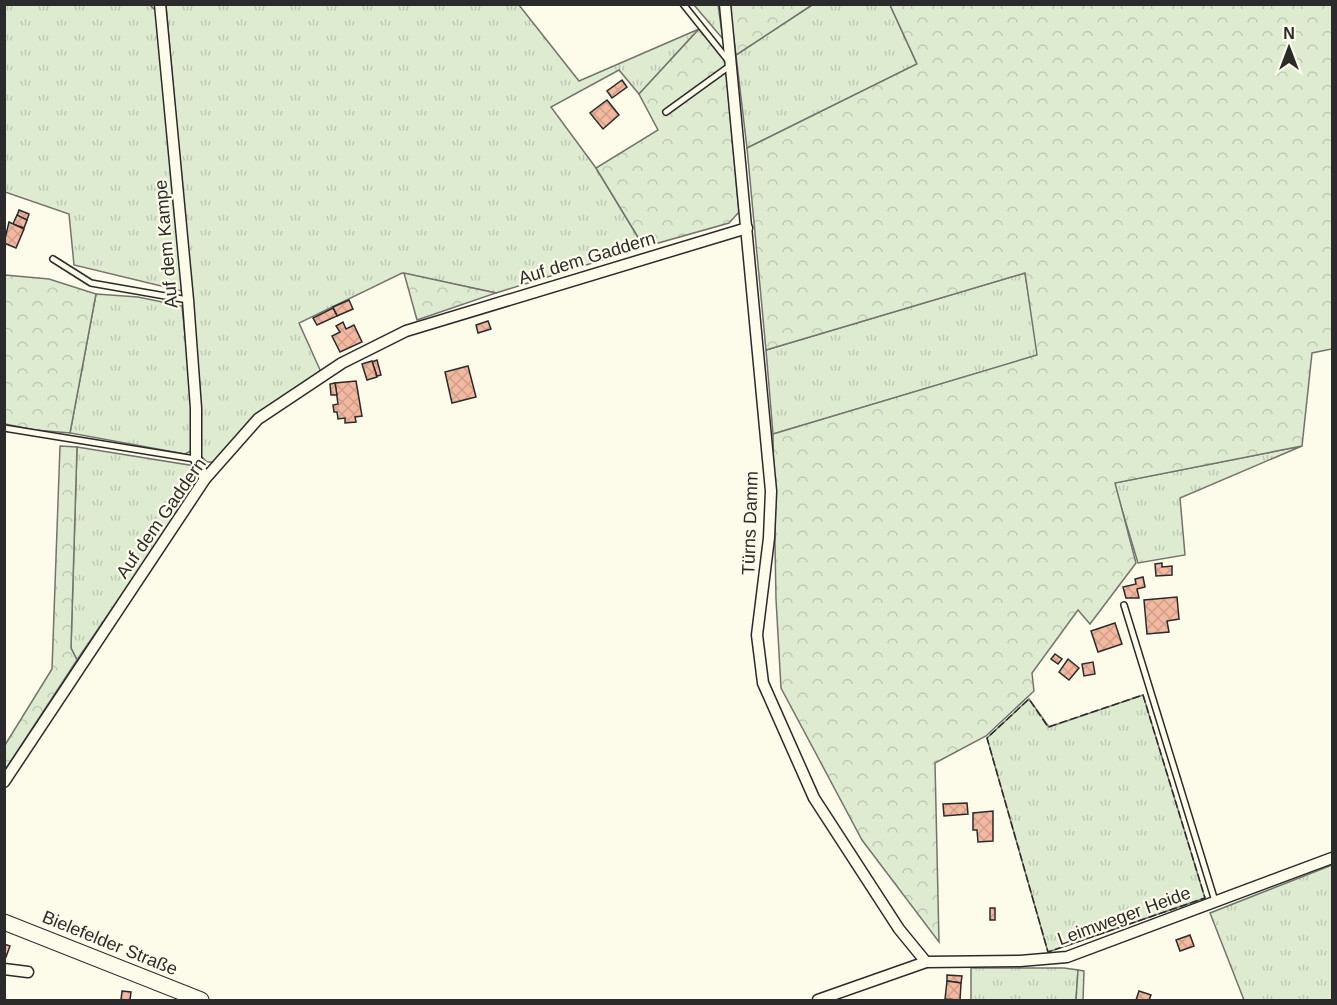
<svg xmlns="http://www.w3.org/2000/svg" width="1337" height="1005" viewBox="0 0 1337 1005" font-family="Arial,sans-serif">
<defs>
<pattern id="grass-tufts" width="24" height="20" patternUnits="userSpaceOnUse" patternTransform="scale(1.5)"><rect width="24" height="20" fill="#deebd1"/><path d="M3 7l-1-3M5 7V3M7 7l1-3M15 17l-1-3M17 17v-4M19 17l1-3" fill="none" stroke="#bfcab4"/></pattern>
<pattern id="forest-crowns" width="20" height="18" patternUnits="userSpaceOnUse" patternTransform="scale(1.5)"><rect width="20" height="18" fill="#deebd1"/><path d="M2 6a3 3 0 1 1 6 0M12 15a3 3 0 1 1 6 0" fill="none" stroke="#bfcab4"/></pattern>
<pattern id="building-cross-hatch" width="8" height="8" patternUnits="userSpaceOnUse" patternTransform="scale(1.5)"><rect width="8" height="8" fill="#f2b8a0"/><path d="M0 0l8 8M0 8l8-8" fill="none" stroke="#d09e8a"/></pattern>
</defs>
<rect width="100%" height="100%" fill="#fdfbea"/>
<g fill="url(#grass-tufts)" stroke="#74746e" stroke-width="1.5">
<polygon points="5,5 150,5 157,12 182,291 74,265 69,214 5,192"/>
<polygon points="166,5 519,5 579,81 699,29 639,94 619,70 551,107 596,168 644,247 496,293 402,273 299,323 321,372 214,462 207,462 200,455 200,389"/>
<polygon points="694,5 718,5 723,40 723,39"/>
<polygon points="812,5 890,5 917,64 747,148 736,55"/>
<polygon points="1025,273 1038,355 773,434 766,350"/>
<polygon points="96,294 138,297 182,306 191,394 191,451 185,454 70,433"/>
<polygon points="1302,446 1180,498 1185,555 1138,563 1114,483"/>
<polygon points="77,447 195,466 193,490 77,660 71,648"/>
<polygon points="1143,695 1205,898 1048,952 987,738 1029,699 1049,727"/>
<polygon points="1332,865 1332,1000 1244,1000 1210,913"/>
<polygon points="971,968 1064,968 1078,970 1076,1000 971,1000"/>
</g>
<g fill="url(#forest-crowns)" stroke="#74746e" stroke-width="1.5">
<polygon points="729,4 812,5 736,55"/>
<polygon points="890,5 1332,5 1332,349 1312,353 1302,446 1115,483 1136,563 1090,624 1078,610 1032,673 1034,691 986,736 935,763 939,942 862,840 781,688 776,599 773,434 1037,355 1025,273 766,350 747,148 917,64"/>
<polygon points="699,29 725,60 739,212 729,223 644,247 596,168 658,130 639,94"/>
<polygon points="404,273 496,293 417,320"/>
<polygon points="5,275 49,279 96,294 70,433 35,430 5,424"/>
<polygon points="60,446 77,447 71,648 77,660 5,770 5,745 52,669"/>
<polygon points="1078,970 1084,971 1083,1000 1076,1000"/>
</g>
<g fill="url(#building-cross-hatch)" stroke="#2b2b2b" stroke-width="1.5">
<polygon points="622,80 627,87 612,98 607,91"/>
<polygon points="607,100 619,115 603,129 590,113"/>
<polygon points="19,210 29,214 27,220 17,216"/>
<polygon points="17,215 27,220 24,228 13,224"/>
<polygon points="9,222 24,229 16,248 4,243"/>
<polygon points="349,300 353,309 337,316 333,307"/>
<polygon points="333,308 337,316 317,325 313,318"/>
<polygon points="488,321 491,329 478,333 476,325"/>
<polygon points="343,322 346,329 354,325 362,342 340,352 332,336 340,332 336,326"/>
<polygon points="377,360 381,375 377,376 372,362"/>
<polygon points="372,361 377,377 367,380 362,364"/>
<polygon points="468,366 476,397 452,403 445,372"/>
<polygon points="356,381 362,416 355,417 356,422 345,423 345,418 338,419 337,412 334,412 333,405 338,404 335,383"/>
<polygon points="335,383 337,395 331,395 330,384"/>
<polygon points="1162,563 1162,567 1172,566 1172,575 1156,576 1155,564"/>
<polygon points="1143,577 1145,587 1137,589 1139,598 1126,598 1123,587 1136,584 1135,579"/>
<polygon points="1177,597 1179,619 1167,621 1169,632 1147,634 1144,600"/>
<polygon points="1115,623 1122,644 1098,652 1091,631"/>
<polygon points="1055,654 1062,659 1058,664 1051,659"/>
<polygon points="1068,659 1079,668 1069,680 1059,672"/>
<polygon points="1093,662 1095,674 1084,676 1082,664"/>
<polygon points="967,803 968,814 944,816 943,804"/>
<polygon points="993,811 993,841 978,842 977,830 973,830 973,813"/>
<rect x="990" y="908" width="5" height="12"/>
<polygon points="1190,935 1194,946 1180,951 1176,940"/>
<polygon points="4,944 10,946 6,957 4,957"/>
<polygon points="947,975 962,976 961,983 947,981"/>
<polygon points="947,981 961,983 960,1000 945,999"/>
<polygon points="122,991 131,992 130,1000 121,1000"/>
<polygon points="1139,991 1151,995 1149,1000 1136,1000"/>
</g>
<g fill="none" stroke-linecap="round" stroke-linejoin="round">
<g stroke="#2b2b2b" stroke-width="8">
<g id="service">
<polyline points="683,4 727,59"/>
<polyline points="666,112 731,65"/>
<polyline points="53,259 91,283 188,300"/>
<polyline points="4,428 195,459"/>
<polyline points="1124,605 1215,901"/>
</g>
</g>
<g stroke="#2b2b2b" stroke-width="13">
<g id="minor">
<polyline points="160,4 188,300 196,408 196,459 205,479"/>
<polyline points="725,4 771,491 769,538 757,635 763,683 814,798 899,929 926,962"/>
<polyline points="4,782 205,479 258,419 342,363 406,331 747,228"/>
<polyline points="4,969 28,972"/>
<polyline points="818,1000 926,962 1020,961 1067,957 1332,858"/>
</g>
</g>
<g stroke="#2b2b2b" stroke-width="17">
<polyline id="secondary" points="4,922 201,1000"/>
</g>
<use href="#service" stroke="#fdfbea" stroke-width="5"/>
<use href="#minor" stroke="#fdfbea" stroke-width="10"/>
<use href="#secondary" stroke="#fdfbea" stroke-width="15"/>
<polygon stroke="#2b2b2b" stroke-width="1.5" stroke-dasharray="8 3" stroke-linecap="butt" points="1143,695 1205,898 1048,952 987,738 1029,699 1048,727"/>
</g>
<g text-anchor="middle" stroke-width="4.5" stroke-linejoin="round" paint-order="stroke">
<g font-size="18" fill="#2b2b2b" stroke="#fdfbea">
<text transform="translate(166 244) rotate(-95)" y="6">Auf dem Kampe</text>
<text transform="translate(587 258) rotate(-17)" y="6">Auf dem Gaddern</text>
<text transform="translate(161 518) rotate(-55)" y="6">Auf dem Gaddern</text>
<text transform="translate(750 523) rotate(-88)" y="6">Türns Damm</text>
<text transform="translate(1124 916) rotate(-20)" y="6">Leimweger Heide</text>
<text transform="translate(110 943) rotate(22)" y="6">Bielefelder Straße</text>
</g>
</g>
<rect width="1337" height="1005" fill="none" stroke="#2b2b2b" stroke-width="12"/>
<g transform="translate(1289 48)" stroke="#fdfbea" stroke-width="4.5" paint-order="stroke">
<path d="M0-4.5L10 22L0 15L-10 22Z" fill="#2b2b2b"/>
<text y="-9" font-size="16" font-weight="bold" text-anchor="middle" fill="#2b2b2b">N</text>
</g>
</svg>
